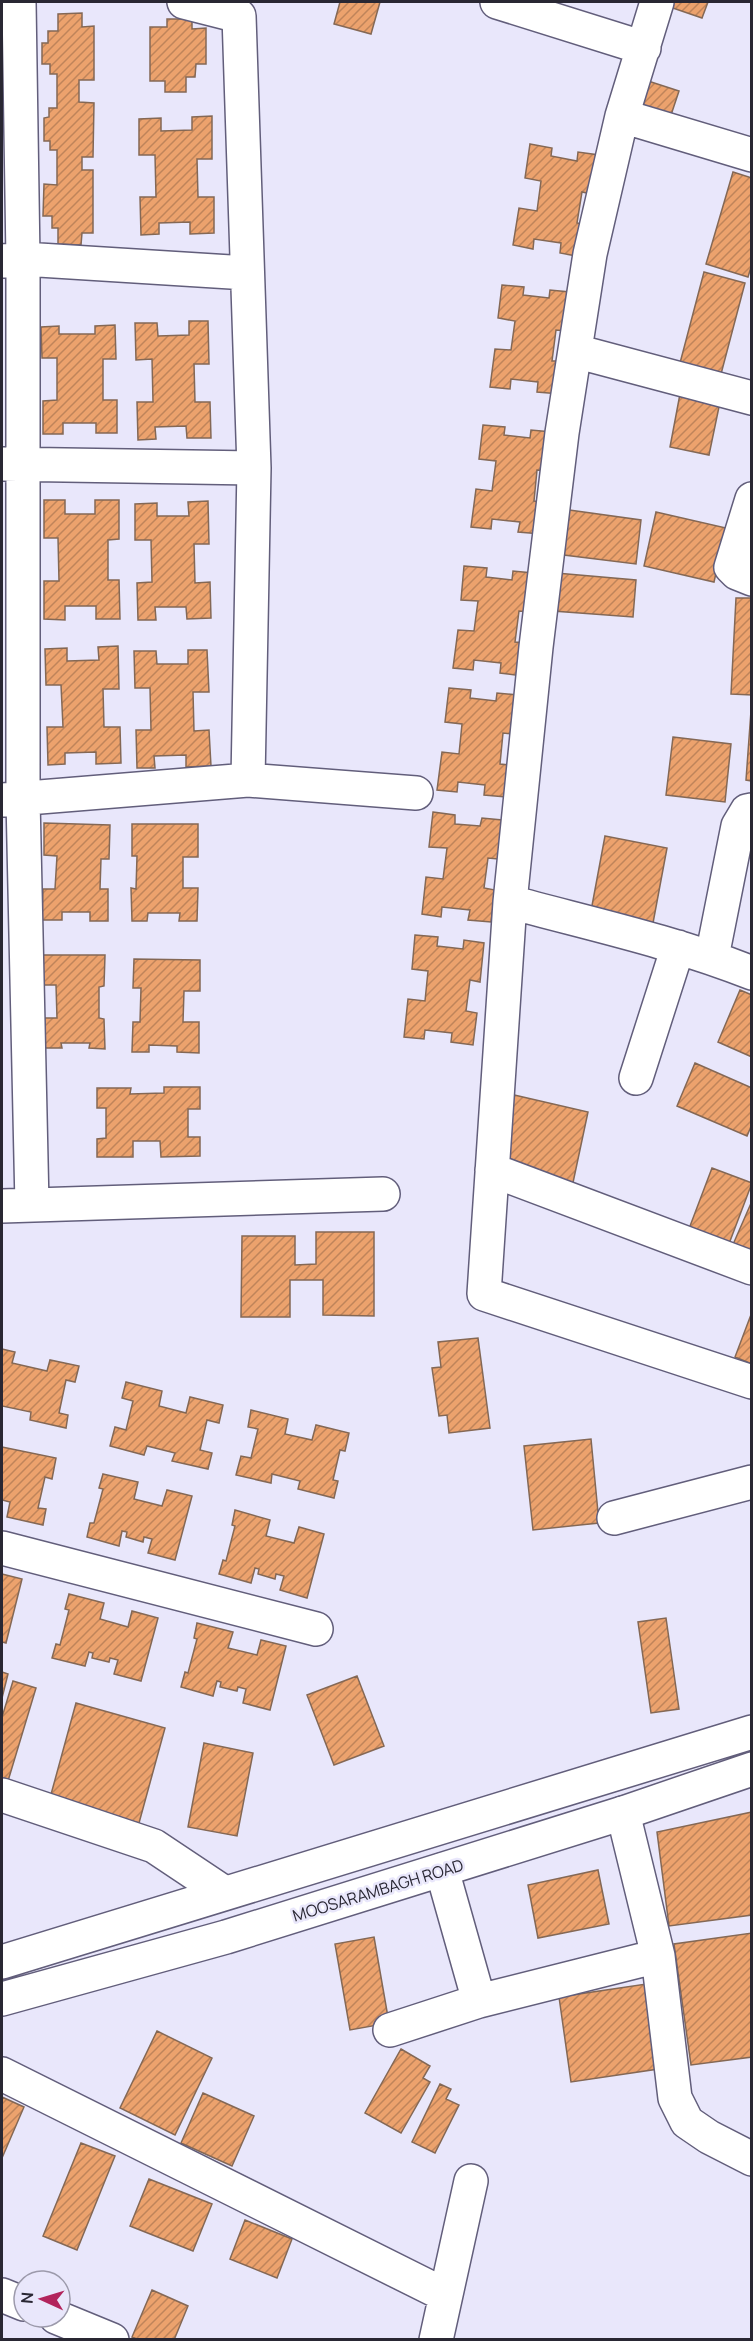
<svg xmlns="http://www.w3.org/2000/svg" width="753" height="2341" font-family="Manrope,sans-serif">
	<defs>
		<pattern id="building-hatch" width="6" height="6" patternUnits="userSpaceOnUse" patternTransform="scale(1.5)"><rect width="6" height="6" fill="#eca26d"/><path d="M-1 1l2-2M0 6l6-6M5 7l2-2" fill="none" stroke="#bf845a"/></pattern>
	</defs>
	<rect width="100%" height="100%" fill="#e9e7fb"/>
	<path fill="url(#building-hatch)" stroke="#846855" stroke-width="1.5" d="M340,2H380L371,34L334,24Z
		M672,2H708L702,18L670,7Z
		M82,13V27L94,26V80H79V102L94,103L93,157H82V170H93V233H82L81,245L58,244V228H52V216H43L44,184L57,185V150H50V141H44V118L49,117V108H57V74H50V64H42V43H48V31H58V14Z
		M167,19H192V29L206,28V64H196L195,77H186V92H165V81H150V27H167Z
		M645,80L679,91L670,118L636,106Z
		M212,116V159H197L198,197H214V233L190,234V222L159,223V234L141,235L140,197H156L155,155H139V119L161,118V131L192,130V117Z
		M530,144L552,148L551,156L577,161L578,152L599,155L592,194L582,192L577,223L587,225L582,257L560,253L561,243L534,239L533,249L513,245L519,208L537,211L541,181L525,178Z
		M733,172L752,178V264L748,277L706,264Z
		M704,272L745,283L721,374L680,363Z
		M502,285L524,287L523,295L549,298L550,290L570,292L567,331L556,330L552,361H563L560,394L537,392L538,382L511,379L510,389L490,387L495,349L511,350L515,321L498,318Z
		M189,321H208L209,364H194L195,402H210L211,438H187L186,426L155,427L156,439L138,440L137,402H153L152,359L136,360L135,323H157L158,336L189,335Z
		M115,325L116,359H103V400H117V433H96V423H63V434H43V401L57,400V358H42L41,327L59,326V334H95V326Z
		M680,394L720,402L709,455L670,447Z
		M483,425L505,427L504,435L530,438L531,430L552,432L548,471L537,470L534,501L544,502L541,534L518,532L520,522L492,519L491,529L471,527L476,489L492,491L496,461L479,459Z
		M44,500H65V514H95V500H119V539L108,540V580H119L120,619H96V606H65V620L44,619V581H59L58,538H44Z
		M208,501L209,544H194L195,583L210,582L211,618L187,619L186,607H155L156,620H138L137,583L152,582L151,540H135V504L157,503V516H189L188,502Z
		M562,509L641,520L636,564L556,554Z
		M656,512L726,528L714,582L644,566Z
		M464,566L487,568L486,577L512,580L513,571L533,573L529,612L519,611L515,642L526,643L522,676L500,673L501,663L474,660L473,670L453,668L458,630L474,631L478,601L461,600Z
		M556,573L636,580L633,617L553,611Z
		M736,598H752V695L731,694Z
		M118,646L119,689H103L104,727H120L121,763L96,764V752L65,753V764L48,765L47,727H63L61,685H46L45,649L67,648V661L99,660L98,647Z
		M188,650H207L209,692H193L194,731L209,730L211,766L186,767V755L154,756L155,768H137L136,730H151L150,688H135L134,651H156L157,664H188Z
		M449,688L471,690L470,698L496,701L497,693L518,695L514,734L503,733L500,764L510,765L506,797L484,795L485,785L458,782L457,792L437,790L442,752L459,754L462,724L445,722Z
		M751,711H752V781L746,780Z
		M673,737L731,744L725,802L666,795Z
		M433,812L455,815V824L480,826L482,818L502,820L498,859L488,858L484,888L495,890L491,922L468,920L470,910L442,907L441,917L422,914L426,877L443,879L447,848L429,847Z
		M44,823L110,825L109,859H101L100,889H108V921H90V912H62V920H42L43,889H55L57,856L44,855Z
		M132,824H198V857H183V888H198L197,921H179L180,913H148L147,921H132L131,888L136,889L137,856H132Z
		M605,836L667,848L653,923L591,911Z
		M415,935L438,937L437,946L463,949L464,940L484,943L480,982L470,980L466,1011L477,1013L473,1045L451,1042L452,1033L425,1030L424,1039L404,1037L408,999L425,1001L428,971L412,969Z
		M41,955H105L104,986L99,987V1018L104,1019L105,1049L89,1048L90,1043H61L62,1048H41V1018H57L56,985H42Z
		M134,959L200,960V991H184L183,1022H199V1053L177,1052V1046L149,1045V1052H132L133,1022H140L141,988H133Z
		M740,990L752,995V1057L718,1042Z
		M695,1063L752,1088V1124L747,1136L677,1106Z
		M164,1087H200V1109H188V1137H200V1156L161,1157L160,1141H133V1157H97V1139L106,1138V1108H97V1088H131L130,1094L164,1093Z
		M510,1094L588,1112L571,1192L500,1172Z
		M712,1168L752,1183L727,1249L687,1234Z
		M752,1201V1258L731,1249Z
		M316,1232H374V1316L323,1315V1280H290V1317H241L242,1236H295V1265L316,1264Z
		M752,1312V1364L735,1357Z
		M478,1338L490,1428L449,1433L447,1415L439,1416L432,1368L441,1367L438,1342Z
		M2,1349L15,1352L12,1363L47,1371L50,1360L79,1366L75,1382L66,1380L59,1413L68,1415L66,1428L30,1420L31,1412L2,1406Z
		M126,1382L162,1391L159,1406L186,1413L190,1397L223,1405L219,1423L207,1420L200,1450L212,1453L208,1469L172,1461L175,1453L147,1446L144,1455L110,1446L115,1427L126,1430L133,1401L122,1398Z
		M251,1410L288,1419L285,1434L312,1440L316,1425L349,1433L345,1451L340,1450L333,1480L338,1481L334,1498L298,1489L300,1481L272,1474L271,1483L236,1475L241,1456L251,1458L258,1429L248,1427Z
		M591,1439L599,1523L533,1530L524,1446Z
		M2,1447L56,1458L52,1479L45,1477L38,1508L46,1509L43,1525L7,1517L10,1502L2,1500Z
		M103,1474L138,1482L134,1499L162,1506L167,1490L192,1496L175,1560L148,1553L152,1539L144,1537L143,1542L126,1537L127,1532L122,1531L119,1546L87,1537L90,1523H94L103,1489L99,1488Z
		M235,1510L270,1520L266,1536L294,1543L299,1527L324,1534L307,1598L280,1590L284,1576L276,1574L275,1579L258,1574L259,1569L255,1568L251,1583L219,1574L223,1560L226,1561L235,1526L232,1525Z
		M2,1574L22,1579L6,1643L2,1642Z
		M69,1594L104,1603L100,1619L128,1627L132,1611L158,1618L141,1681L114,1674L118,1660L110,1658L109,1662L92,1658L93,1653L89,1652L85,1666L52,1658L56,1644L60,1645L69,1610L65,1609Z
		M666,1618L679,1709L651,1713L638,1622Z
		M197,1623L233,1632L228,1648L257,1655L261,1640L286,1646L270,1710L243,1703L246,1689L238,1687L237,1691L220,1687L221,1682L217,1681L213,1696L181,1687L185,1672L188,1673L197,1639L194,1638Z
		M2,1672L8,1674L2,1698Z
		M357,1676L384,1746L334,1765L307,1695Z
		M13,1681L36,1688L8,1781L2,1779V1717Z
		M76,1703L165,1728L139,1823L50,1798Z
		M204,1743L253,1753L237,1836L188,1827Z
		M752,1812V1915L669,1926L657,1832Z
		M598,1870L609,1924L538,1938L528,1885Z
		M752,1933V2057L691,2065L674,1944Z
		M374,1937L389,2023L350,2030L335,1944Z
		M653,1983L665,2068L571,2082L559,1997Z
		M157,2031L212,2058L175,2135L120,2108Z
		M401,2049L430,2066L423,2078L430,2082L401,2133L365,2113Z
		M440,2084L451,2089L446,2099L459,2105L435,2153L412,2142Z
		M203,2093L254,2116L232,2166L181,2143Z
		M2,2097L24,2107L2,2158Z
		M81,2143L115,2156L77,2250L43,2236Z
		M149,2179L212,2204L193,2251L130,2226Z
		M245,2220L292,2239L277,2278L230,2259Z
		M152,2290L188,2306L174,2340H139L132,2337Z"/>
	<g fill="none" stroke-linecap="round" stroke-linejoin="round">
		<defs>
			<path id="minor" d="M19,2L23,259V799L32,1205
				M184,2L239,16L254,468L248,780
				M497,2L644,48
				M657,2L622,116L590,254L562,433L536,647L510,902L484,1294L752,1382
				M622,116L752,155
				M3,261L23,259L247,273
				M575,351L752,398
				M2,464L254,468
				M752,499L731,567L737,573L752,579
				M3,800L248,780L416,793
				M510,902C591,924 674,942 752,973
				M712,957L738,826L747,811L752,810
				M636,1078L678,947
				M492,1170L752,1268
				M2,1206L383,1194
				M614,1518L752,1482
				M2,1548L316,1629
				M2,1795L154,1846L223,1892
				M623,1813L658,1956L675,2098L687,2122L709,2137L752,2159
				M442,1870L479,2001
				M390,2030L479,2001L658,1956
				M2,2074L445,2295
				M2,2295L24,2304
				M56,2317L112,2340
				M436,2340L471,2181"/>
			<path id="primary" d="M2,1962L752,1732
				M2,1999L226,1937L623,1813L752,1769"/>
		</defs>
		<use href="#minor" stroke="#625e7b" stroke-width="36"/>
		<use href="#primary" stroke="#625e7b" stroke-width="36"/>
		<use href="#minor" stroke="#fff" stroke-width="33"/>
		<use href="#primary" stroke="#fff" stroke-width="33"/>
	</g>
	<g text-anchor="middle" stroke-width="5" stroke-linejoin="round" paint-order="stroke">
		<g font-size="16" fill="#292733" stroke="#e9e7fb">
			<text transform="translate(378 1890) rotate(-17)" y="6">MOOSARAMBAGH ROAD</text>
		</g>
	</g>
	<rect width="753" height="2341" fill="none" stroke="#292733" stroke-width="6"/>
	<g transform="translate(42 2299) rotate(274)"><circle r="28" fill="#e9e7fb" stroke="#9c9aab" stroke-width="1.5"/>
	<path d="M0-4.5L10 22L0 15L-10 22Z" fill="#b2245c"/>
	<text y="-9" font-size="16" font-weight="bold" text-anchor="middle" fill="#292733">N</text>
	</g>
</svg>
